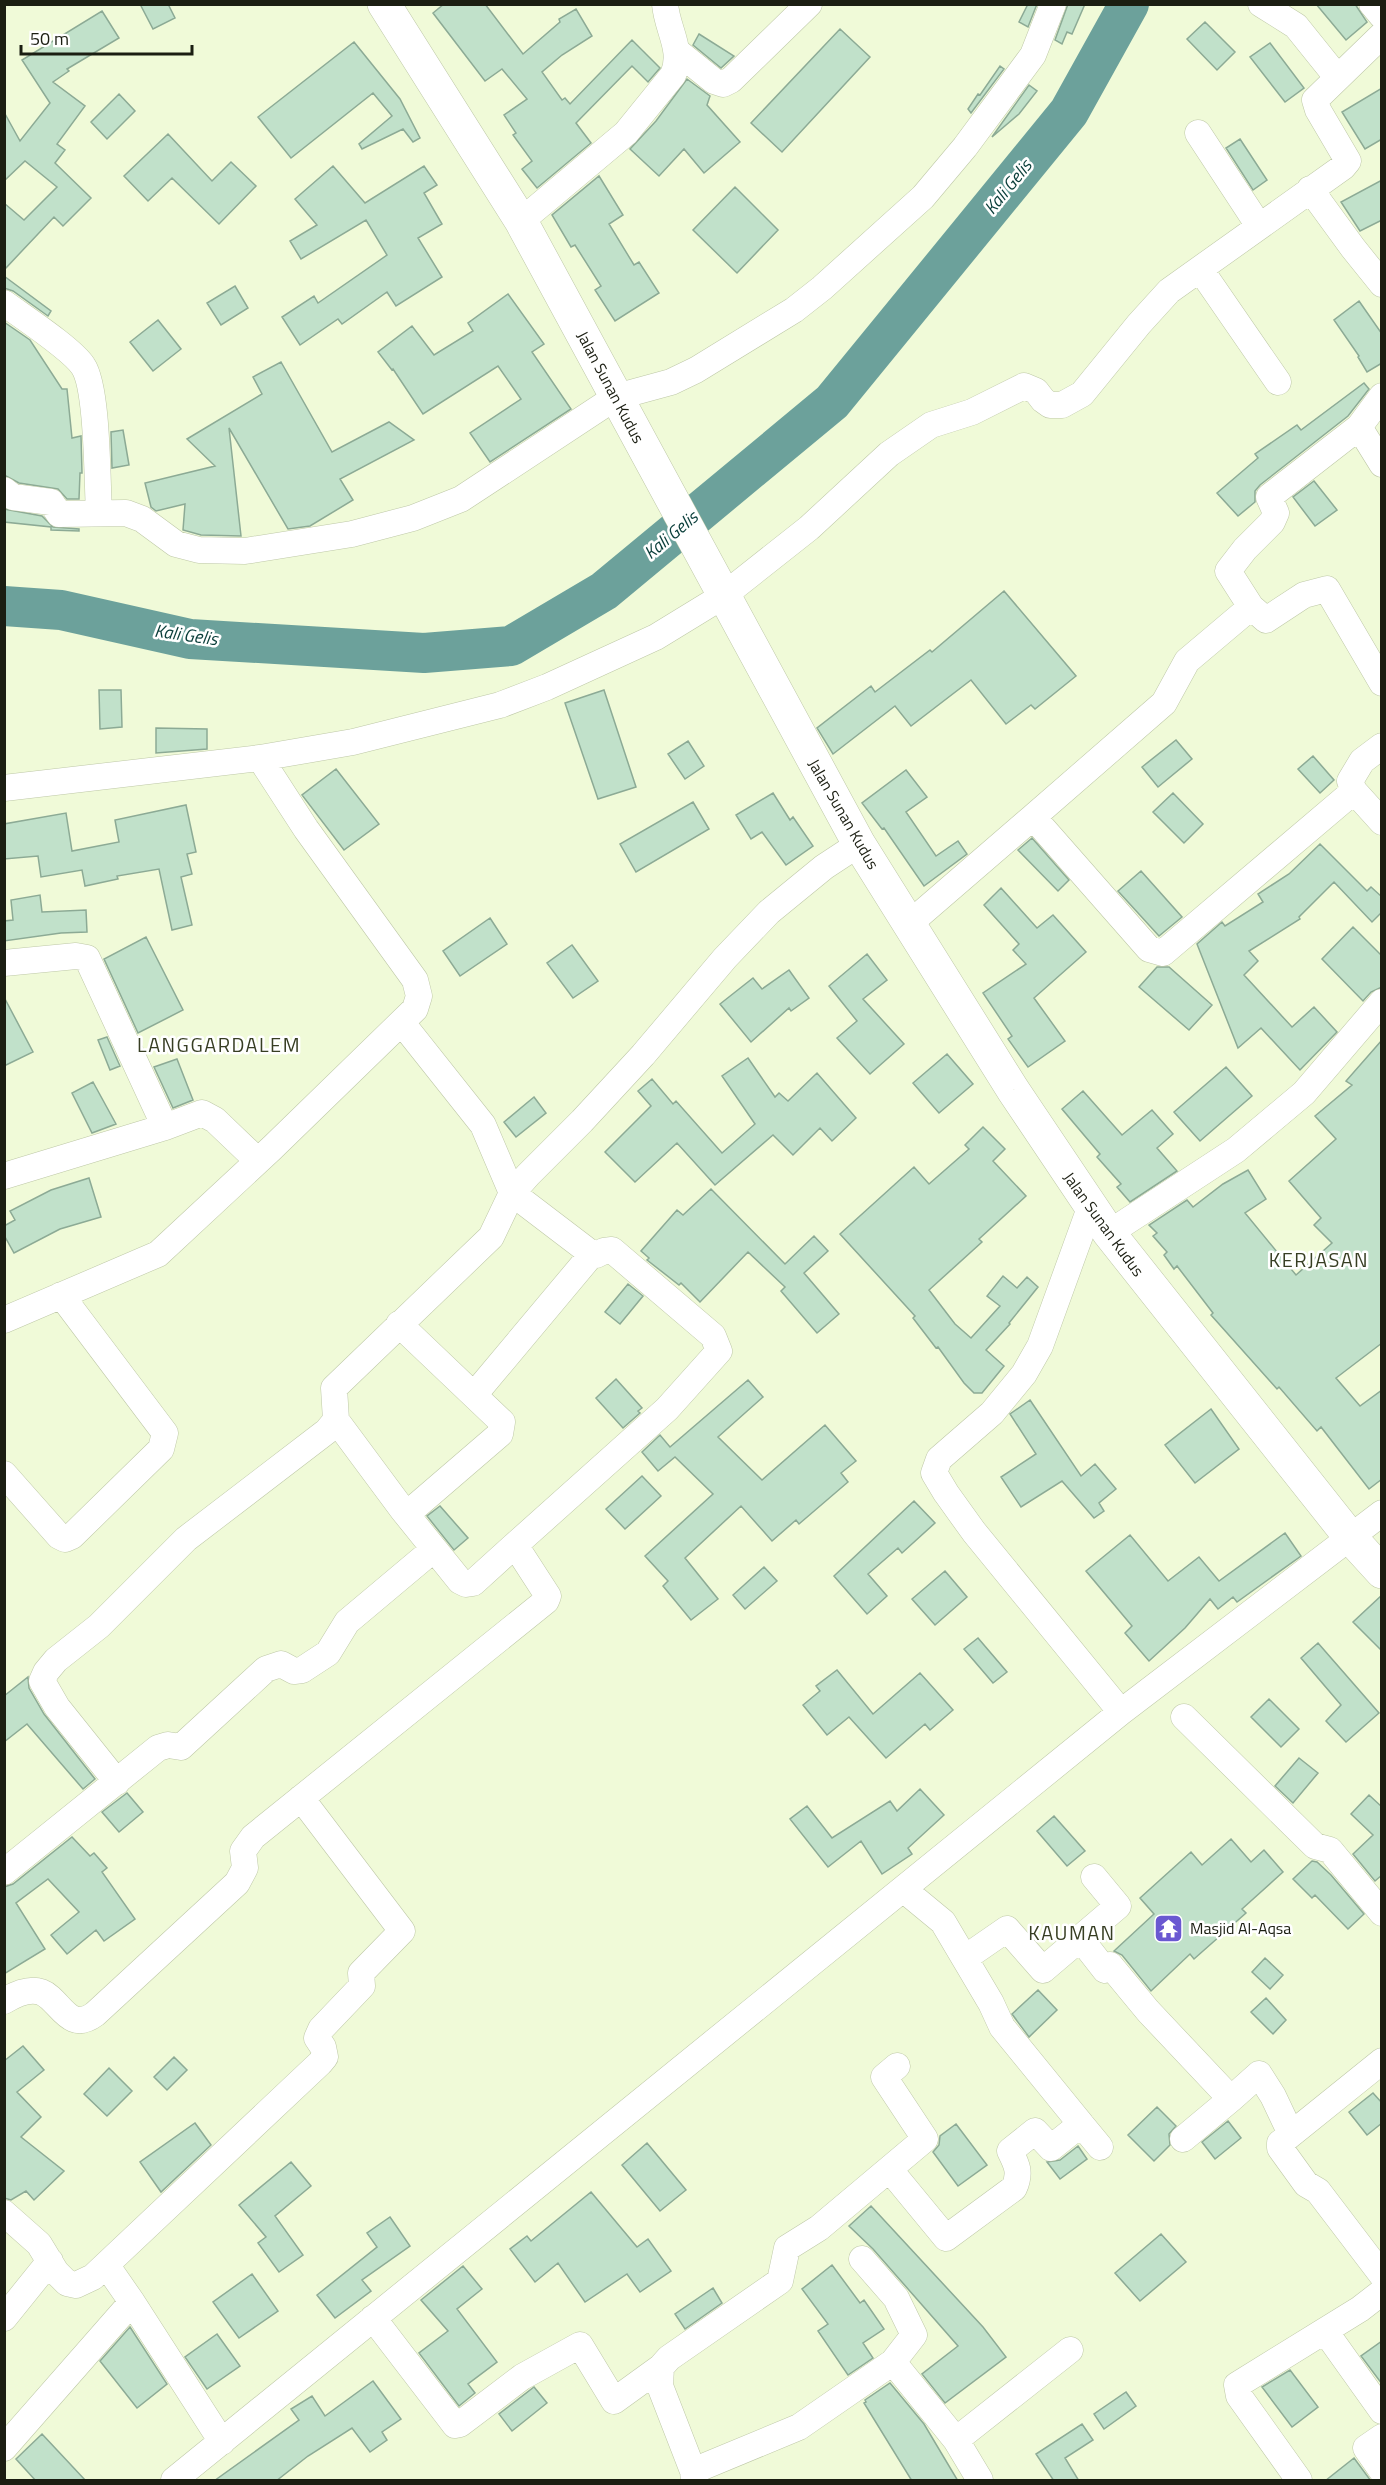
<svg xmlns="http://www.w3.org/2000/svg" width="1386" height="2485" font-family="'Titillium Web',sans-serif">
	<rect width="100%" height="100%" fill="#f0fad8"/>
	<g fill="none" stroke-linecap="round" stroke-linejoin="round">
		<path stroke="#6ca19b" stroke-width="40" d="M4,606L61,610L190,639L424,653L511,646L604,591L832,402L1069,112L1129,4"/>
	</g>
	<path fill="#c1e1ca" stroke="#8caa95" stroke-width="1.5" d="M140,4H168L175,18L153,29Z
		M444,4H485L523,54L560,22L559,19L576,9L592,36L562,55L542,72L562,100L565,98L570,104L632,40L660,68L648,82L632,66L576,123L591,143L537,188L522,169L532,161L513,135L516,133L504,115L527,99L502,69L485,81L433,13Z
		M1028,4H1037L1028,27L1019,22Z
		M1068,4H1085L1072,34L1067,32L1062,44L1055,40Z
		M1316,4H1355L1367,22L1346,40Z
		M102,11L119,38L67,69L69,71L53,82L85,106L57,144L65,150L55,163L91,198L63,226L54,217L4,270V203L24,220L57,187L25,161L4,181V112L20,141L50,103L22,60Z
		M1205,22L1235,52L1217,70L1187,39Z
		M840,29L870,57L782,152L751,123Z
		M699,34L734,56L721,68L693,45Z
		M354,42L400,99L420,138L413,142L403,129L362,149L359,144L392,116L373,93L291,158L258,117Z
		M1270,43L1304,88L1285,102L1250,57Z
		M1000,66L1004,69L971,113L968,109L978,94L980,95Z
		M687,79L710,96L707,105L740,142L704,173L684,149L659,176L630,149L656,121Z
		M1029,85L1037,91L1019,114L992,137Z
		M1382,88V139L1365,149L1342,112Z
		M119,94L135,111L107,139L91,122Z
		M168,134L212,181L231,162L256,186L219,224L172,178L148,201L124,176Z
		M1240,139L1267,180L1253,190L1226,148Z
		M333,166L365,203L424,166L437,185L424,193L442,224L418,238L442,277L396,306L387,292L342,324L338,319L300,345L282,317L314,296L318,303L387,255L366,220L301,259L290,241L317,225L295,199Z
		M599,176L623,215L609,224L634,265L639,262L659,293L615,321L595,290L601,286L575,245L571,247L552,215Z
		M1382,180V220L1360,231L1341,202Z
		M735,187L778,230L737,273L693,230Z
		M4,276L51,311L48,316L13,291L4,288Z
		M235,286L248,308L221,325L207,303Z
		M508,294L544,344L532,352L571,409L490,462L470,433L521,399L498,366L423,414L393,369L392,370L378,352L412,326L434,355L473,331L468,323Z
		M1359,301L1382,334V363L1367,372L1358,357L1359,356L1334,320Z
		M158,320L181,349L153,371L130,342Z
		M4,322L30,340L62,389H67L72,438L81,436L82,473H80L79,499H67L58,489L19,483L4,475Z
		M281,362L332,452L389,422L414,440L340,479L353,500L310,526L288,529L229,428L241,536L201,535L183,530L185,504L156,511L151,507L145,483L215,466L187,439L262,394L253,377Z
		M1364,383L1369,389L1348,416L1260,485L1255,491V502L1238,516L1217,493L1258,458L1255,454L1297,425L1301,430Z
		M123,430L129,465L112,468L111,432Z
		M1314,481L1337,510L1315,526L1293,497Z
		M4,509L42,516L53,527L79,529V531L51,530V527L4,522Z
		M1004,591L1076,676L1035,709L1031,705L1006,724L971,680L911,726L895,706L833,754L817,728L871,686L875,692L930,650L932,652Z
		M99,690H121L122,727L100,729Z
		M604,690L636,787L598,799L565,703Z
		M156,728L207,729V749L156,753Z
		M1176,740L1192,759L1158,787L1142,767Z
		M688,741L704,766L685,779L668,754Z
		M1313,756L1334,780L1320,793L1298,769Z
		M336,769L379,824L344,850L302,795Z
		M906,770L927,797L906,812L936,856L958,841L967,854L924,886L884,828L882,829L862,803Z
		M773,793L790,820L793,817L813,846L786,865L762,832L751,839L736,815Z
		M1173,793L1203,824L1184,843L1153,812Z
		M693,802L709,829L636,872L620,844Z
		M186,805L196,852L187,854L192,874L181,877L192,925L172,930L159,869L117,876L118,879L85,886L82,870L41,877L38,856L4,859V824L66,813L72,851L119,842L115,820Z
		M1032,838L1069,880L1058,891L1018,850Z
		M1320,844L1367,891L1371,887L1382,897V912L1372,922L1334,882L1299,917L1300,919L1249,951L1258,961L1244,975L1292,1027L1314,1007L1337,1032L1300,1070L1261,1028L1238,1048L1197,944L1222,922L1225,926L1263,902L1258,894L1289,874Z
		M1141,871L1182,917L1159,936L1118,891Z
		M1001,888L1037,928L1053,915L1086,952L1034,998L1065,1041L1028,1067L1008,1039L1012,1036L983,993L1026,964L1013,950L1019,944L984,905Z
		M40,895L42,912L86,910L87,932L61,933L4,941V921L13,920L11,900Z
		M490,918L507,944L460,976L443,951Z
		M1353,927L1382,956V987L1371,992L1363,1001L1322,959Z
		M146,937L183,1010L138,1033L104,959Z
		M572,945L598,981L573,998L547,963Z
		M867,954L887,980L863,999L904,1044L870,1074L837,1038L857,1021L829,986Z
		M1157,967H1169L1212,1005L1189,1030L1139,987Z
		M789,970L809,998L791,1011L789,1008L751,1042L720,1004L753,978L762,989Z
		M4,997L33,1052L4,1066Z
		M107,1037L120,1066L110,1070L98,1040Z
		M1382,1040V1343L1336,1378L1360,1406L1382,1390V1479L1369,1489L1321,1427L1317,1431L1279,1387L1277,1389L1211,1315L1213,1313L1177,1266L1174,1269L1164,1255L1167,1252L1153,1236L1157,1233L1149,1225L1187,1200L1193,1207L1223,1184L1248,1170L1266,1199L1245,1213L1296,1275L1332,1243L1314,1225L1321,1218L1289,1181L1336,1139L1315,1116L1352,1085L1346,1081Z
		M947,1054L973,1084L939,1113L913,1083Z
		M748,1058L775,1097L779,1093L788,1101L817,1073L856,1118L832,1141L820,1128L793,1155L773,1135L715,1185L677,1143L635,1182L605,1152L651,1106L638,1091L652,1079L673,1104L676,1101L722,1153L755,1124L722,1076Z
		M177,1059L193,1100L173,1108L154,1067Z
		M1226,1067L1252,1096L1200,1141L1174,1112Z
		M93,1082L116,1124L92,1133L72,1093Z
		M1083,1091L1122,1135L1152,1110L1173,1134L1157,1148L1177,1171L1130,1202L1117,1187L1121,1184L1097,1157L1100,1154L1062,1109Z
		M534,1097L546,1113L516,1137L504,1122Z
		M983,1127L1005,1149L993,1161L1026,1196L979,1239L982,1242L929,1290L955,1324L971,1338L1000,1306L987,1296L1003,1276L1017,1288L1027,1277L1038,1287L1009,1323L1010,1324L986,1350L1004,1366L982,1393H974L964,1383L938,1347L936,1348L913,1318L915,1316L840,1234L914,1167L929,1184L969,1149L965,1145Z
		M89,1178L101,1217L60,1229L14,1253L4,1235V1226L15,1220L10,1211L51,1190Z
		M711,1189L785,1264L814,1236L828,1251L804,1273L839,1314L817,1333L781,1291L785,1287L748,1252L700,1302L681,1283L679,1285L647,1260L649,1258L641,1251L677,1210L683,1215Z
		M628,1284L643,1296L620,1324L605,1312Z
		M616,1379L642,1408L638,1411L640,1413L623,1428L596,1398Z
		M748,1380L763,1397L718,1437L762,1480L825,1425L856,1461L841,1473L848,1482L799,1524L796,1520L772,1541L741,1506L685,1558L718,1599L691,1620L663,1586L668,1581L645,1556L713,1494L675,1457L658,1471L642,1452L660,1435L670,1447Z
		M1030,1400L1081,1476L1095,1464L1116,1489L1099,1503L1104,1511L1094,1518L1062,1481L1021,1507L1001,1477L1036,1454L1010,1414Z
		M1211,1409L1239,1449L1195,1483L1165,1445Z
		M642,1476L661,1496L625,1529L606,1509Z
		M914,1501L935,1523L902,1553L898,1548L868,1574L887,1596L867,1614L834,1576Z
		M440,1506L468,1538L454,1550L427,1516Z
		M1285,1533L1301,1556L1237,1602L1233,1597L1218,1609L1210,1599L1185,1628L1149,1661L1125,1633L1132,1626L1086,1571L1130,1535L1168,1581L1199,1557L1219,1581Z
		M764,1567L777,1581L745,1609L733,1595Z
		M945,1571L967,1597L935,1625L912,1599Z
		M1382,1595V1651L1353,1622Z
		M978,1638L1007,1672L993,1683L964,1649Z
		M1318,1643L1379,1713L1346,1742L1326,1721L1341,1705L1301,1658Z
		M837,1670L873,1714L920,1673L953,1710L930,1730L925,1724L886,1758L849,1717L827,1735L803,1705L820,1691L816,1686Z
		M28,1677L29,1688L44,1714L95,1779L83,1789L27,1724L4,1742V1696Z
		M1269,1699L1299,1729L1281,1747L1251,1717Z
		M1299,1758L1318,1773L1293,1803L1275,1786Z
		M920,1789L944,1815L908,1848L912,1854L882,1874L861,1841L828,1867L790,1819L807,1806L832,1838L890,1801L897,1811Z
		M127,1793L143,1812L119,1832L102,1812Z
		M1369,1795L1382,1807V1875L1375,1881L1353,1854L1373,1835L1351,1814Z
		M1054,1816L1085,1851L1067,1866L1037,1831Z
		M72,1837L90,1856L94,1853L107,1868L102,1872L135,1919L104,1941L96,1930L67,1954L51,1935L79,1912L48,1879L16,1903L45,1949L4,1974V1887L13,1884Z
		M1231,1839L1251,1862L1264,1850L1283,1872L1242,1909L1246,1913L1194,1959L1190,1954L1151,1991L1122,1955L1114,1951L1154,1914L1140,1898L1191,1852L1202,1865Z
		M1312,1861L1317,1862L1331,1875L1364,1914L1348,1929L1315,1895L1312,1898L1293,1879Z
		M1265,1958L1283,1975L1270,1989L1252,1972Z
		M1038,1990L1057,2010L1029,2037L1012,2014Z
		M1266,1998L1286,2020L1273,2034L1251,2012Z
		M23,2046L44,2070L17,2092L41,2117L21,2137L64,2171L34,2200L26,2191L11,2200L4,2198V2061Z
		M174,2057L187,2070L167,2090L154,2077Z
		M109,2068L132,2091L107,2116L84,2094Z
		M1373,2093L1382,2103V2123L1367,2135L1349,2112Z
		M1157,2107L1176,2126L1169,2134L1170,2145L1154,2161L1128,2135Z
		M1228,2121L1241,2138L1215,2159L1202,2142Z
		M195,2123L211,2145L161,2192L140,2162Z
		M956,2124L987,2165L958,2186L933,2152L939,2145L940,2136Z
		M647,2143L686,2190L660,2211L622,2165Z
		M1078,2146L1087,2159L1060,2179L1047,2162L1060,2160Z
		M291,2162L311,2186L275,2216L303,2255L279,2272L258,2243L266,2237L239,2205Z
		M591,2192L637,2247L648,2239L671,2271L640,2292L627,2274L585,2302L558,2263L535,2282L510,2249L527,2236L531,2241Z
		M871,2206L983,2327L1006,2357L945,2403L922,2374L958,2346L873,2249L849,2226Z
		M390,2217L410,2246L362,2280L371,2291L335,2318L317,2295L377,2247L367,2233Z
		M1161,2234L1186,2262L1140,2301L1115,2273Z
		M832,2265L860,2303L864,2300L884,2329L863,2343L873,2358L848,2375L818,2331L828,2324L802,2289Z
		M463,2266L482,2289L457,2309L497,2362L468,2384L475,2393L459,2406L419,2353L448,2331L421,2300Z
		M252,2274L278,2311L239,2338L213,2302Z
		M713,2288L722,2303L685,2329L675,2314Z
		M130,2327L167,2384L137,2408L100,2361Z
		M217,2334L240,2366L207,2389L185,2357Z
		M1382,2341V2384L1361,2356Z
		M1290,2370L1318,2407L1292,2427L1262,2387Z
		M373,2381L401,2419L382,2432L387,2440L370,2452L352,2428L308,2456L276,2481H214L299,2420L291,2409L312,2396L325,2416Z
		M890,2383L924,2424L958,2481H912L864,2403L866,2402L865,2400Z
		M534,2387L547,2403L512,2431L499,2414Z
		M1126,2392L1136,2406L1104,2429L1094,2414Z
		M1082,2424L1093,2440L1065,2458L1079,2481H1054L1036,2454Z
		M42,2434L86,2481H36L16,2459Z
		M1354,2458L1371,2481H1325Z"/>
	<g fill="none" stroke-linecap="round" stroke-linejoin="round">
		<defs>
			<path id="minor" d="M1261,4L1296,26L1337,77
				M1372,4L1382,16
				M678,52L714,81L723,84L731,80L809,4
				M1198,133L1259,226
				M1310,189L1353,248L1382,284
				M521,221L626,133L673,75C684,50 667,30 665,4
				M1200,269L1278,382
				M4,303C23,317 72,349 83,366C98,388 97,482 99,512
				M1359,427L1382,396
				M4,490L13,497L51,502L59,514L126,513L142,519L176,544L199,550L245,551L352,534L413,518L461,499L616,397L671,382L696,370L794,310L822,288L923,197L965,147L1033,55L1053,4
				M1251,607L1266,620L1304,595L1327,589L1382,683
				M1382,746L1362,761L1350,781L1354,791L1382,822
				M4,788L260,758L353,742L500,705L547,687L656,637L723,596L809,528L889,454L931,425L972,412L1024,386L1036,391L1043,400L1050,405H1062L1082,394L1139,324L1169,291L1343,167L1348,161L1318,110L1315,100L1382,35
				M1033,817L1164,703L1187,661L1251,607L1228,571L1245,549L1272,522L1276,513L1269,497L1359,427L1382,464
				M909,924L1033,817L1149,949L1163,953L1354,791
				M4,963L76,956L87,958L165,1127L202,1113L215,1120L258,1161
				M4,1176L165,1127
				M1090,1208L1040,1346L1024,1374L992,1413L939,1459L934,1473L946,1493L974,1532L1121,1712
				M1109,1233L1236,1150L1304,1093L1382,1002
				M4,1320L158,1254L272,1148L415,1009L419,996L415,980L306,829L260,758
				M399,1324L502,1422L500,1434L407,1514
				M474,1395L592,1254
				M336,1420L402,1509L460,1581L466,1584L473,1583L515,1545
				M4,1474L59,1536L65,1539L72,1536L161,1449L165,1433L61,1295
				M1184,1717L1315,1846L1330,1850L1382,1913
				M117,1782L57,1707L42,1681L46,1672L56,1660L99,1626L186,1539L327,1431L336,1420L334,1388L491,1237L512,1193L528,1175L582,1121L643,1055L725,958L769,912L824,867L859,844
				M4,1872L158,1748L168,1745L181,1747L266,1669L281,1664L294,1671L302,1670L328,1653L347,1622L434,1549
				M1080,1938L1105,1970L1110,1965L1148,2011L1231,2099L1259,2074L1273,2096L1291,2134
				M965,1958L1007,1929L1043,1970L1118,1906L1094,1877
				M4,2001C14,1995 29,1988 41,1992C60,1999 68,2034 95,2014L237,1883L245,1868L243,1851L253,1837L546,1601L548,1596L515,1545L667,1409L719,1351L713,1336L612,1250L604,1251L596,1255L592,1254L512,1193L483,1125L402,1023
				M1382,2061L1284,2140L1280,2143V2148L1306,2184L1318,2191L1382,2275
				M1081,2124L1100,2147
				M1183,2139L1231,2099
				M890,2170L946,2238L1014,2188C1021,2173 1017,2165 1010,2151L1035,2131L1051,2148L1081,2124L1002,2027L991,2003L943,1922L903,1889
				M4,2213L39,2244L56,2272L67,2283L76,2285L93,2277L320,2063L325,2057L323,2047L317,2038L321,2029L362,1986L361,1973L402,1931L301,1798
				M132,2302L222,2442
				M4,2318L50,2261
				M373,2318L455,2425L460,2424L522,2377L580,2345L614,2401L661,2367L669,2358L780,2281L787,2248L819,2228L925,2139L884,2077L897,2066
				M1325,2331L1382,2411
				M893,2362L956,2440L980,2480
				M661,2367L660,2386L693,2471L694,2480
				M1382,2437L1366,2448L1382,2471
				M956,2440L1070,2350
				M4,2448L132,2302L107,2266
				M693,2471L799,2427L893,2362L914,2335L896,2298L862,2259
				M174,2480L1121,1712L1382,1513
				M1299,2480L1239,2396L1237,2385L1360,2309L1382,2292"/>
			<path id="secondary" d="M384,4L521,221L859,844L1013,1090L1109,1233L1350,1537L1382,1572"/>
		</defs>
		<use href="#minor" stroke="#bec8a7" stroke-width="27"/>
		<use href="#secondary" stroke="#bec8a7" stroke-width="34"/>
		<use href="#minor" stroke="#fff" stroke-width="26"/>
		<use href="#secondary" stroke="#fff" stroke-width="33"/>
	</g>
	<defs>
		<symbol id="temple-square" viewBox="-11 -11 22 22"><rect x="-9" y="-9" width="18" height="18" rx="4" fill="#6a58d1" stroke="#fff"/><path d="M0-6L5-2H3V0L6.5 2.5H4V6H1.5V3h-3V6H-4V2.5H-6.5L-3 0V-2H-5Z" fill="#fff"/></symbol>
	</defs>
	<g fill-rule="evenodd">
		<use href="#temple-square" x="1152" y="1912" width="33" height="33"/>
	</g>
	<g text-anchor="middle" stroke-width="5" stroke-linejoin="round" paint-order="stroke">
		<g font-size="16" fill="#1b1e12" stroke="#fff">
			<text transform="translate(611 387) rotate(62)" y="6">Jalan Sunan Kudus</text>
			<text transform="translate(844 814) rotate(60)" y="6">Jalan Sunan Kudus</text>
			<text transform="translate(1104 1224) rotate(54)" y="6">Jalan Sunan Kudus</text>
		</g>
		<g font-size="16" fill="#1b1e12" stroke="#fff" text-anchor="start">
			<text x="1190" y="1934">Masjid Al-Aqsa</text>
		</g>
		<g font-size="18" font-style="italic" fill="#093d39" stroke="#fff">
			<text transform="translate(1008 187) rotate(-51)" y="6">Kali Gelis</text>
			<text transform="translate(671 535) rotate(-40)" y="6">Kali Gelis</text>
			<text transform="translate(186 635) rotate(8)" y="6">Kali Gelis</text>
		</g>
		<g font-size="20" letter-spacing="1.5" fill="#373e23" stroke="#fff">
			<text x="219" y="1052">LANGGARDALEM</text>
			<text x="1319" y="1267">KERJASAN</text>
			<text x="1072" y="1940">KAUMAN</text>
		</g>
	</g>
	<rect width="1386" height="2485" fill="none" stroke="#1b1e12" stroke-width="12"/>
	<path d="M21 45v9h171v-9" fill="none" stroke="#1b1e12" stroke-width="3"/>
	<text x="30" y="45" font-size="18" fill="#1b1e12" stroke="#ffffff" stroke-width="4.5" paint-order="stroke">50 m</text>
</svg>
